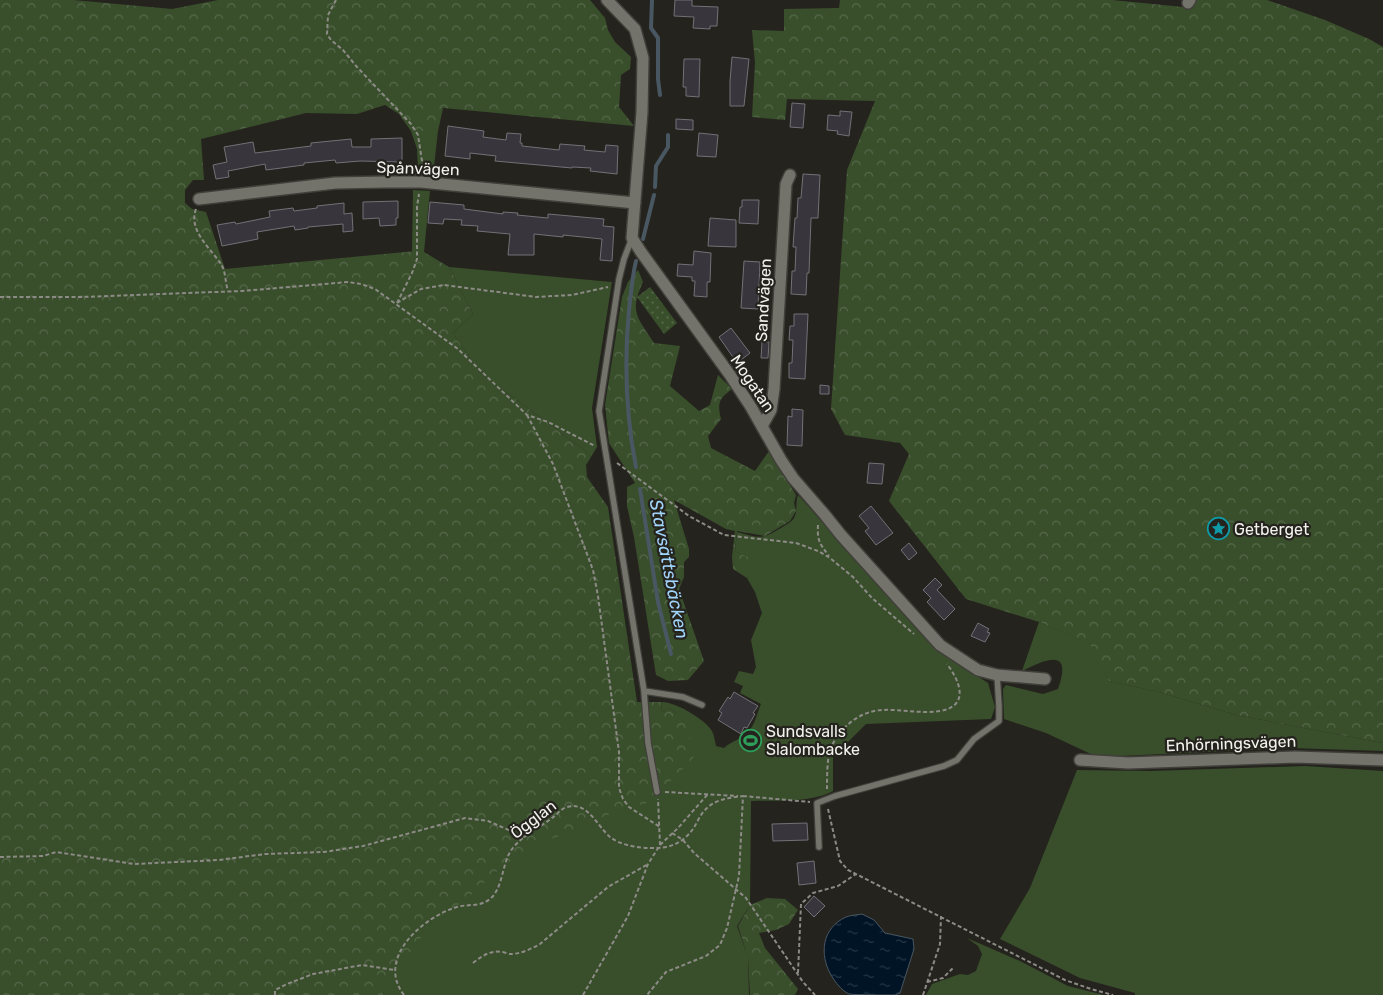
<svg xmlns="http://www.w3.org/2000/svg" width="1383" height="995" font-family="Rubik,sans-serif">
	<defs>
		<pattern id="forest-crowns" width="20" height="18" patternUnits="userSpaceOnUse" patternTransform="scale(1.25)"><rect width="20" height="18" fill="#394f2c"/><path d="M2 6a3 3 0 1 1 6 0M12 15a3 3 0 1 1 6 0" fill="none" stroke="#56694b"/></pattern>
		<pattern id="park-dots" width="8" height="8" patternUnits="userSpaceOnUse" patternTransform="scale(1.25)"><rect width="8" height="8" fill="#394f2c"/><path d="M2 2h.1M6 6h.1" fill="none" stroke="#56694b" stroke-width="1.8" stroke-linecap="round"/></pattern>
		<pattern id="water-ripples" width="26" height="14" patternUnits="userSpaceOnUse" patternTransform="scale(1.25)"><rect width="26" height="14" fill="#001426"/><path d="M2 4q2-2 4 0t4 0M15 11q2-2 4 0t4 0" fill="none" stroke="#263746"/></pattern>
	</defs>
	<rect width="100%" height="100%" fill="#25231d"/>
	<path fill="#394f2c" d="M411,131H438L433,176L414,175L418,168L417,149Z
		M413,190L430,191L424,252H412Z
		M449,267L612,282L592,408L597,447L591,457L586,451L480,373L453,333L473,314Z
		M798,495L934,645L948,657L988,683L995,707L991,719L866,724L839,751L833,748V791C812,803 774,800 751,801L750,905L737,926L748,957L749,995H383L385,978L431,922L495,873L677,714L670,708L662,712L661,702C674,701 705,719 712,731C714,735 715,741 716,746L724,748C732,741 741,739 747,733C755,726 757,713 761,704L740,693L743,686L734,682L739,671L753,674L756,667L751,640L762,613L755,592L747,578L751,559L735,551L737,532C760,538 761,540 781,528C785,525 791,523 794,518C798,511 795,503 798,495Z
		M1039,622L1091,644L1109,681L1159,692L1236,715L1383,743V751L1291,748L1119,756L1093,755L1046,733L1004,719L1003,689L1006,685L1043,694L1058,689C1073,647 1046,659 1022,671Z
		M1305,766L1383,771V995H1135V993L1080,978L1000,939L1030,888L1077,770L1151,771Z
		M967,938L1020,961L1068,986L1104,995H926L932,984L960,974L968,975L976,971L982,954L978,946Z"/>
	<path fill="url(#forest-crowns)" d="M0,0H73L172,9L218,0H590L605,18L608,30L615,42L631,57L630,69L621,75L619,107L634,126L443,108L438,131H411L399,114L385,105L357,114L306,113L201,139L204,180H193L185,190V203L192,209L206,212L225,269L416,251L424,252L449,267L473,314L453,333L480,373L586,451L591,457L586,465L587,477L608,507L637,702H661L662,712L670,708C688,722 690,736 694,757L650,802L612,813L570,832L529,847L495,873L464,901L431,922L414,948L386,978L383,995H0Z
		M840,0H1112L1183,7L1191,9L1194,0H1267L1325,20L1369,39L1383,47V743L1236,715L1159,692L1109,681L1090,644L1039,622L966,599L889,501L909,454L900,443L845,435L831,409L847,170L875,101L787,99L785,120L752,117L755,63L752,30L784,31V9L839,8Z
		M638,270L643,282C629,312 637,317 654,343L680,346L670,386L699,411L710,405L718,375L732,389C719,399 717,402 721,419L708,436L711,448L755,471L769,451L796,495L794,503L796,511L790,521L765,536L737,531L735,551L752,559L747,578L733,569L732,557L735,531L726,529L674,500L689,549V557L684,562V577L679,589L704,661L688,680L668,681L656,675L634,537L627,506V487L635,483L609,443L605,405L622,297L628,282Z
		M767,898L785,899L798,910L789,924L776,930L759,933L765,948L798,989L795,995H750L748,958L738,926L750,905Z"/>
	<path fill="url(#park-dots)" d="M650,287L677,323L664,334L637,297Z"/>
	<path fill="url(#water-ripples)" stroke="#495762" d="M862,914L874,920L885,933L913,939L914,949L900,993L895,995C886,995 857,995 849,994C841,990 836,983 831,975C819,954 822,928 846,917C851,915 857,915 862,914Z"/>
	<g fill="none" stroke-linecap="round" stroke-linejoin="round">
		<path stroke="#495762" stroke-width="4" d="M652,0L651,28L658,38V79L660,95
			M655,187L656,166L668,147V135
			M643,239L654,195
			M636,467C626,416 624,363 629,310C631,294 632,277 636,261
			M640,489L658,602L671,654"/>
	</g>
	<path fill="#39353c" stroke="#737077" d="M675,0H692V6L718,7L717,26H710V29L693,28L694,17L674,16Z
		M732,57L749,59L744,106H730V81Z
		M684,59H700L699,97L686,96V87H683Z
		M792,103L805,104L803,128L790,127Z
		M840,111L852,112L849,136L837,134L838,131L827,130L828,115L840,116Z
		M676,119L693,120V130L676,129Z
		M448,126L484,131L483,137L506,140L507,133L521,134L520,143H522V146L559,150L560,144L585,146L584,150L605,152L606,145L618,146L617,174L590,171L591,168L572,167V168L495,161L496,156L470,153V159L445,156Z
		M699,133L718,135L716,157L697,156Z
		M402,138V162L360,161L336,163L335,160L304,163V165L266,170L265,164L228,171L229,177L216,179L213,165L227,162L224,147L253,142L255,153L311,146V143L351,139L352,147H371V139Z
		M803,174L820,175L818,218H811L809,273H807L806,295L791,294L792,271H795L796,247H793L795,218H797L798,198H801Z
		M742,200H759L758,224L739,223L740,207H742Z
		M398,201V218H396V225L380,226L379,218L363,219V202Z
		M430,202L464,205V209L503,214V212L518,213L517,215L548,218V214L604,219L603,226L614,227L612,261L600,260L602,239L563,235V237L534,234V255H508L510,234L477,231L478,226L461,225L462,220L444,219L443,224L428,223Z
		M344,203V214L352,213L353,231L343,232V224L308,227V228L295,230L294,226L257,232L258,239L222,246L217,225L235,222L236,224L270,217L269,211L293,208L294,211L317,208V206Z
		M710,218L736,220V247L708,246Z
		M694,251L711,253L710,282H707V297L694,296L695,281H692V277L677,276L678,264L693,265Z
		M744,261L760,262L758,309L741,308Z
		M794,314H808L805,379L789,378V363H792L793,340H789L790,326H794Z
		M731,328L750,353L737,363L719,337Z
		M762,342H769L768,358H761Z
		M820,385L829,386V394H820Z
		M792,409L803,410L802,446L787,445L788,416L792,417Z
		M869,463L884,464L882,484L867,483Z
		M871,506L893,533L876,545L865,531L869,528L859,516Z
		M909,543L917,553L909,560L901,550Z
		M935,578L942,585L937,590L955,609L944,620L927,602L931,598L923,590Z
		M978,623L989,629L987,632L990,633L985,642L971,636Z
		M734,692L758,706L753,713L755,714L747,728L744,727L741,734L718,720L722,713L719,711L728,697L730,699Z
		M807,823L808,840L773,841L772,824Z
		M814,861L816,883L799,885L797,863Z
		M814,896L825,906L814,917L804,907Z"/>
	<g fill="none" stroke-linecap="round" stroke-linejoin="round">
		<defs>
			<path id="service" d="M632,238L624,259L619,279L599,411L644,691L648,743L657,792
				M644,691L683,697L702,705
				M819,847L817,803L835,796L944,766L957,760L974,739L999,721V706L997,675"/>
			<path id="minor" d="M607,0L635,29L643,58L642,112L632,238L641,252L730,375L751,407L781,460L793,478L825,515L841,535L940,645L978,670L997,675L1045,679
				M1188,3L1190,0
				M199,199L335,183L385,182H421L635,203
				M762,426L771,410L774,389L786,184L790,175
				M1080,760L1128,763L1295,757L1383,760"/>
		</defs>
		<use href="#service" stroke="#403f3a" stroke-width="8"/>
		<use href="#minor" stroke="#403f3a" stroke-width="14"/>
		<path stroke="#8d8b86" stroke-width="2" stroke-dasharray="4 2.5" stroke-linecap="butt" d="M336,0L328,15L327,34L331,40L343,50L357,67L411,124L418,135L422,161V172
			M196,209C188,230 210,248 221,264C226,272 225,282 228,291
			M0,297H81L242,291L348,282L361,284L375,289L458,349L527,415L548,422L595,446
			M397,303L412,273L417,259V207L419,194
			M397,303L421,289L444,285L536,297L572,295L608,287
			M527,415L553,464L593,570L598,596L619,752V788L623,799L629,807L660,827
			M617,463L689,516L724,535L796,543L818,551L830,558L853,577L872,598L914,634
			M818,525C817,541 820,544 829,556
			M827,789C827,778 827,765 829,754C835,731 858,711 882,710C901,709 921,714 940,711C970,706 960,681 947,664
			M665,792L738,796
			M743,796L810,802
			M828,809L840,861L848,870L1065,980L1091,989L1113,995
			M672,833L683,840L694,853L746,898L803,982L815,995
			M660,845L678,828L708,794
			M0,857L43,856L56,852L134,864L219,860L265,854L324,852L363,846L465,818L488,821L525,837
			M473,963C482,956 490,950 502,952C504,952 508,954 510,954C521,954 531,949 540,944L608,887L648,864
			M798,973L801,904L813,893L838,886L856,874
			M927,982L943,978L953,968
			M275,995V990L287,984L313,974L362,965L394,970
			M404,995C376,959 421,919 454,908C466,903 479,908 490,899C502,889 502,868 509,854C517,838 538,829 552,818C557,815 560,809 567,807C588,801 597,826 610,837C620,845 638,848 650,848C668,849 682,844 693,829C697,823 700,815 705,810C715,799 729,798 743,796L739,876L727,928L720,945L706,956L666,972L647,995
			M583,995L628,916L648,864L660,845L658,799
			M923,995L940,944L941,916"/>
		<use href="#service" stroke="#74736b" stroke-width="5.5"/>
		<use href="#minor" stroke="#74736b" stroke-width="11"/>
	</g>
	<defs>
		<symbol id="sight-ring" viewBox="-11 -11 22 22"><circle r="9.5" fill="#25231d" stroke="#0f9aa8" stroke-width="1.5"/><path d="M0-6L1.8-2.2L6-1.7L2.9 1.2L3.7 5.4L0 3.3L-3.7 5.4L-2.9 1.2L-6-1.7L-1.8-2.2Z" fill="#0f9aa8"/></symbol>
		<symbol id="stadium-ring" viewBox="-11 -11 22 22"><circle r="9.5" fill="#25231d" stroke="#2e9e5b" stroke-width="1.5"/><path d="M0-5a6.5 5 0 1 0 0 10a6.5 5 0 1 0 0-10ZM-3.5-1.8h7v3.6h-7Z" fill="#2e9e5b"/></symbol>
	</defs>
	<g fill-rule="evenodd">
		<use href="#sight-ring" x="1206" y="516" width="25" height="25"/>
		<use href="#stadium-ring" x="738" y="728" width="25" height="25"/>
	</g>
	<g text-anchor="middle" stroke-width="4.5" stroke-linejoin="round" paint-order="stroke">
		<g font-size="16" fill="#f3f2ed" stroke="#25231d">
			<text transform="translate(418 168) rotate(2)" y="6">Spånvägen</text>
			<text transform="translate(763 300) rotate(-87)" y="6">Sandvägen</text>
			<text transform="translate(753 383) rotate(56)" y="6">Mogatan</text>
			<text transform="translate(1231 743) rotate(-2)" y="6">Enhörningsvägen</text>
			<text transform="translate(533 819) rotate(-37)" y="6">Ögglan</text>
		</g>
		<g font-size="16" fill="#f3f2ed" stroke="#25231d" text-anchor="start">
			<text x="1234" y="535">Getberget</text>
			<text x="766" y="737">Sundsvalls<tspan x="766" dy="18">Slalombacke</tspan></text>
		</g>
		<g font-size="18" font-style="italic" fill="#a1d4fa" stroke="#25231d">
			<text transform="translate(669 569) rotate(79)" y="6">Stavsättsbäcken</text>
		</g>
	</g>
</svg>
